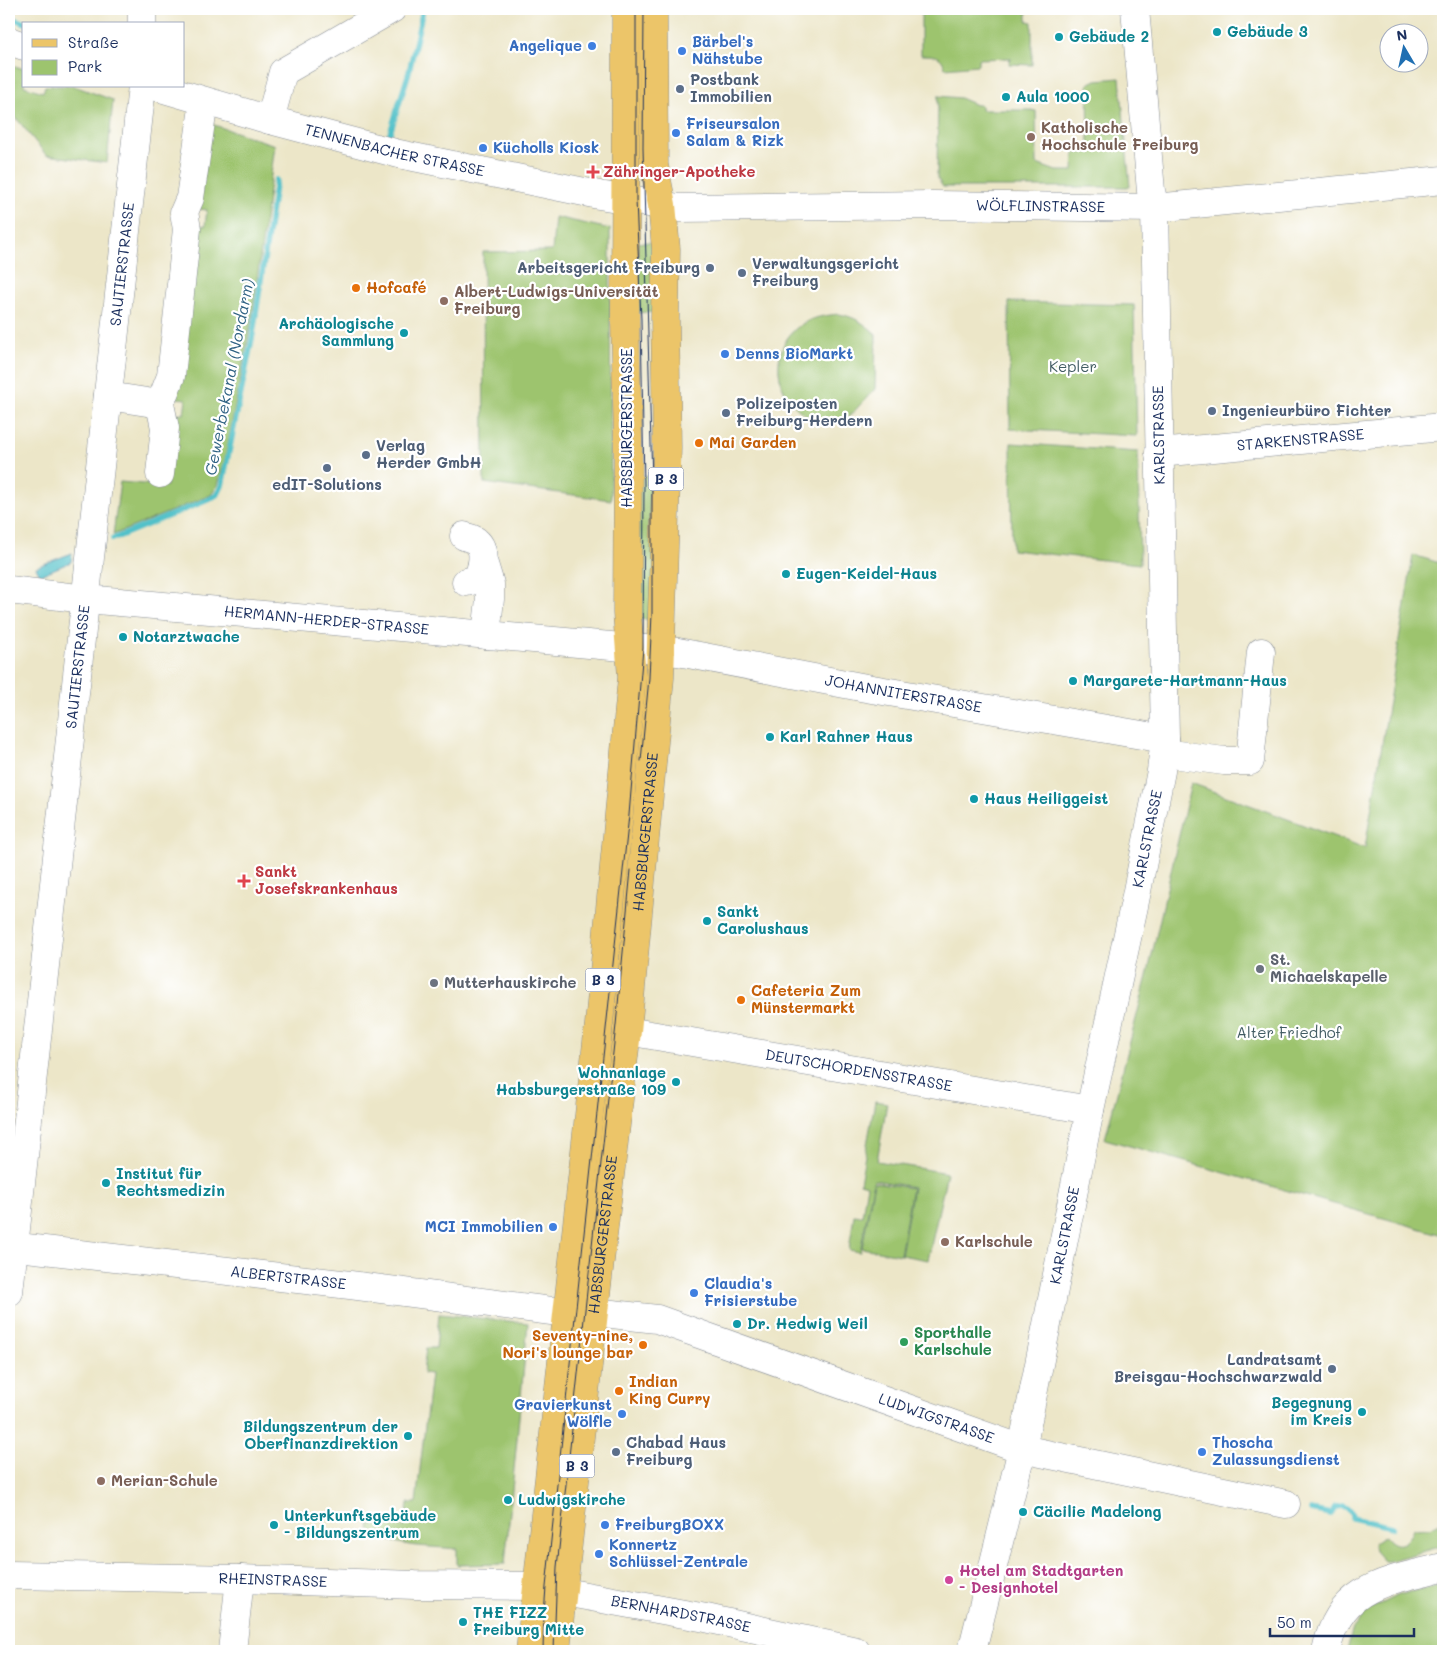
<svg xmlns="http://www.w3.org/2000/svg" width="1452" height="1660" font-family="Mali,sans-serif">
	<rect width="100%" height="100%" fill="#fff"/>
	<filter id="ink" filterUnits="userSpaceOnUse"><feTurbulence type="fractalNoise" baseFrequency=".02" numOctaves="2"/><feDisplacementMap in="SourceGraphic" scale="10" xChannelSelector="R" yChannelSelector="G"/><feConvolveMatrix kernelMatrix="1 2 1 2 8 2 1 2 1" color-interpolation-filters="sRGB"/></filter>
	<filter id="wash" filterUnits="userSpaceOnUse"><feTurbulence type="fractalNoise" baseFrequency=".0096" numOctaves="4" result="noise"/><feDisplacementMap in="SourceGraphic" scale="20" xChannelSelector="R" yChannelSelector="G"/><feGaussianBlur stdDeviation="1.12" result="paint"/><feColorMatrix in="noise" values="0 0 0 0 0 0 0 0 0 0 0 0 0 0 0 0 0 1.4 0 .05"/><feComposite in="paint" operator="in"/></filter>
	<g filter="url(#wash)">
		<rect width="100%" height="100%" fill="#ece6c8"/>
		<path fill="#9dc46e" stroke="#5c7a66" d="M921,9H1027V21L1032,22V65L1009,64L1010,58L978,59V65L945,68C941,53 934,56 921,55Z
			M9,64L24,69V86L43,92L45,86H74L113,100L107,163L46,155L9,109Z
			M1120,78L1130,187H943L937,178L938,96L960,98L976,105H981V110H1030L1036,111L1037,164L1056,171H1073L1074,153L1089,152L1088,84L1096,80Z
			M211,124L275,145L252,318L225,460L218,485L211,495L113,535L120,482L167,486L176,413L184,414L186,399L177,398L195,225L205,226L207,210L199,209Z
			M555,217L610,229L611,500L484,483L483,252L552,251Z
			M652,242V288L658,312L630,313L632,243Z
			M1009,302L1134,305L1137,436L1010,429Z
			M839,314C855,317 864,323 876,334L875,389L845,421C837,422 829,424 822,422C771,408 762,339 812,319C821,316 830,315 839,314Z
			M1011,443L1138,452L1140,564L1012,550Z
			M661,475L656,620L640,619L633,476Z
			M1413,555L1443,564V1235L1105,1139L1148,972L1191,783L1365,848Z
			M875,1101L887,1103L877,1161L947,1173L928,1260L901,1255L913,1187L874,1180L860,1252L849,1250L854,1215L862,1216L867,1185L860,1183Z
			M874,1182L912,1188L900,1255L862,1248Z
			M439,1314L528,1323L505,1564L457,1565V1549C428,1546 396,1548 371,1532L369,1524L405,1527L408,1503H416L431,1374L423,1373L426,1348H436Z
			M1443,1521V1546L1389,1561H1384L1375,1551L1373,1544L1385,1536C1396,1551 1409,1544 1413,1529L1430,1528Z
			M1443,1584V1651H1347L1352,1631L1368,1610L1398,1595Z"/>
		<path fill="#53c1c9" stroke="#377894" d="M72,553L71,562L40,575L36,567Z"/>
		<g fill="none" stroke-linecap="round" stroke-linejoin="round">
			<path stroke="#53c1c9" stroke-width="5.5" d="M9,17L28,24
				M390,133L409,72L423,9
				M113,539L210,499L218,494L222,486L253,334L276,180
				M1311,1510L1331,1514L1335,1507L1343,1506C1349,1508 1352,1512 1352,1518L1392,1527"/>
		</g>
	</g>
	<g filter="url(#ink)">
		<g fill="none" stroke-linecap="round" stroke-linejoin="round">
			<defs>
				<g id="minor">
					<path d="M142,9V24"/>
					<path d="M9,41L24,46"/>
					<path id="s1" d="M154,86L270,120L399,154L599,195L679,208L934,205L1155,208L1443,180"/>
					<path d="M270,120L283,72L392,9"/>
					<path d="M108,396L160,404"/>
					<path id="s2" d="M1159,453L1443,427"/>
					<path d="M160,474L165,428L160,404L171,376L187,229L184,212L190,198L204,101"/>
					<path d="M464,536C468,538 473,538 476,541C487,550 482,570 476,580L466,582"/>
					<path d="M483,561L490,584V599L486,635"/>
					<path id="s3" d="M9,590L86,599L678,652L866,688L1165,739"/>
					<path d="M1164,753L1224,761H1250L1261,652"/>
					<path id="s4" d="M627,1031L1090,1110"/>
					<path id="s5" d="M9,1246L350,1285L567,1313"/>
					<path id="s6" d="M9,1292L142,86"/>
					<path id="s7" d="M594,1312L657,1319L1022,1449L1286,1504"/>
					<path id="s8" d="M9,1575L240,1579L415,1585L538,1586"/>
					<path id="s9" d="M564,1592L706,1618L856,1651"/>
					<path d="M232,1651L240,1579"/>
					<path id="s10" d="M972,1651L1022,1449L1090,1110L1134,906L1161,771L1165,739L1155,208L1151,191L1135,9"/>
					<path d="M1326,1651C1339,1585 1388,1581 1443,1567"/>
				</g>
				<g id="major">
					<path d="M530,1651L599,1024L632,677L627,613L628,439L625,320L626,9"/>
					<path id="s11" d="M556,1651L594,1312L627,1031L660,678L667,448L665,318L666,249L662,205L654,165L653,9"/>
				</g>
			</defs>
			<use href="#minor" stroke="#848a93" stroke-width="29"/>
			<use href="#major" stroke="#848a93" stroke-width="29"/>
			<use href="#minor" stroke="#fff" stroke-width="28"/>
			<use href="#major" stroke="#ecc569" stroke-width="28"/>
			<path stroke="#1b2f5e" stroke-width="1" d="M641,761L649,678L652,614V483L643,148L644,9
				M543,1651L544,1614L546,1587L629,815L643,648L644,484L641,319L636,200V9
				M554,1651L557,1567L616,1025L631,870"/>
		</g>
	</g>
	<g fill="#0f9aa8" stroke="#fff" stroke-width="2">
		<circle cx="1217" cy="32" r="5"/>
		<circle cx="1059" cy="37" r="5"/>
		<circle cx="1006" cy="97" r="5"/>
		<circle cx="404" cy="333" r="5"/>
		<circle cx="786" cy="574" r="5"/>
		<circle cx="123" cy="637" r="5"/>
		<circle cx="1073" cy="681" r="5"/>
		<circle cx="770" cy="737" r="5"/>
		<circle cx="974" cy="799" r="5"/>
		<circle cx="707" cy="921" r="5"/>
		<circle cx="676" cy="1082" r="5"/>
		<circle cx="106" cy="1183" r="5"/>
		<circle cx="737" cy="1324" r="5"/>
		<circle cx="1362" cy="1412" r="5"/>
		<circle cx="408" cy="1436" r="5"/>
		<circle cx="508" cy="1500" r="5"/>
		<circle cx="1023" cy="1512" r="5"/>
		<circle cx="274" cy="1525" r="5"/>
		<circle cx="463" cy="1622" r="5"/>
	</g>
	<g fill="#3f7fe0" stroke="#fff" stroke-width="2">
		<circle cx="592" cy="46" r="5"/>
		<circle cx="682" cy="51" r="5"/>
		<circle cx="676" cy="133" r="5"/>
		<circle cx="483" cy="148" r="5"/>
		<circle cx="725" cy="354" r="5"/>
		<circle cx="553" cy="1227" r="5"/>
		<circle cx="694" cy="1293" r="5"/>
		<circle cx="622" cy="1414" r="5"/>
		<circle cx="1202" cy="1452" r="5"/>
		<circle cx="605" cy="1525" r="5"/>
		<circle cx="599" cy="1554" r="5"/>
	</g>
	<g fill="#5c6f8a" stroke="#fff" stroke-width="2">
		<circle cx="680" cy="89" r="5"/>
		<circle cx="710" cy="268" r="5"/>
		<circle cx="742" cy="273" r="5"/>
		<circle cx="1212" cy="411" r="5"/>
		<circle cx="726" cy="413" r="5"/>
		<circle cx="366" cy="455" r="5"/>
		<circle cx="327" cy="468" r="5"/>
		<circle cx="1332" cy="1369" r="5"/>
		<circle cx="616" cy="1452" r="5"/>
	</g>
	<g fill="#8d6e63" stroke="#fff" stroke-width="2">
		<circle cx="1031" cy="137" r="5"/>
		<circle cx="444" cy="301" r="5"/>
		<circle cx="945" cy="1242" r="5"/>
		<circle cx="101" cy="1481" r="5"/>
	</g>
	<g fill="#e0444e" stroke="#fff" stroke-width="2">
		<path d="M590.5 164.5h5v5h5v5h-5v5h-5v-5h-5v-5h5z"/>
		<path d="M241.5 873.5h5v5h5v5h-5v5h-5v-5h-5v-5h5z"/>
	</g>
	<g fill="#e8710a" stroke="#fff" stroke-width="2">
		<circle cx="356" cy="288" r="5"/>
		<circle cx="699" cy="443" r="5"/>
		<circle cx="741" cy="1000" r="5"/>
		<circle cx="643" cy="1345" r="5"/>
		<circle cx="619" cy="1391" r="5"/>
	</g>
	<g fill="#6b7280" stroke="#fff" stroke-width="2">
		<circle cx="1260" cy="969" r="5"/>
		<circle cx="434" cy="983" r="5"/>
	</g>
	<circle fill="#2e9e5b" stroke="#fff" stroke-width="2" cx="904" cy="1342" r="5"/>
	<circle fill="#d1479c" stroke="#fff" stroke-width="2" cx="949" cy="1580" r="5"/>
	<g text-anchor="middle" stroke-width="4.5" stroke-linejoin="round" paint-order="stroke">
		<g fill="#fff" stroke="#5f6d8e" stroke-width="1">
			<rect x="648.5" y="467.5" width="35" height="23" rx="4"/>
			<rect x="585.5" y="968.5" width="35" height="23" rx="4"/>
			<rect x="559.5" y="1454.5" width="35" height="23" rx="4"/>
		</g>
		<g font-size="14" font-weight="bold" fill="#1b2f5e">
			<text x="666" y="484">B 3</text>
			<text x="603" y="985">B 3</text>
			<text x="577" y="1471">B 3</text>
		</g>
		<g font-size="15" font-weight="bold" fill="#0d838f" stroke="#fff" text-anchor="start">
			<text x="1227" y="37">Gebäude 3</text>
			<text x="1069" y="42">Gebäude 2</text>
			<text x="1016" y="102">Aula 1000</text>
			<text x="394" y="329" text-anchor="end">Archäologische<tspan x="394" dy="17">Sammlung</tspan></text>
			<text x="796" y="579">Eugen-Keidel-Haus</text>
			<text x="133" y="642">Notarztwache</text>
			<text x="1083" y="686">Margarete-Hartmann-Haus</text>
			<text x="780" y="742">Karl Rahner Haus</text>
			<text x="984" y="804">Haus Heiliggeist</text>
			<text x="717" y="917">Sankt<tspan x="717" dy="17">Carolushaus</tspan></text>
			<text x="666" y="1078" text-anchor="end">Wohnanlage<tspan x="666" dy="17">Habsburgerstraße 109</tspan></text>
			<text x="116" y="1179">Institut für<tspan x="116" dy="17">Rechtsmedizin</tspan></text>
			<text x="747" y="1329">Dr. Hedwig Weil</text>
			<text x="1352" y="1408" text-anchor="end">Begegnung<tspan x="1352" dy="17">im Kreis</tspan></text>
			<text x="398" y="1432" text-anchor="end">Bildungszentrum der<tspan x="398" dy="17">Oberfinanzdirektion</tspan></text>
			<text x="518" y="1505">Ludwigskirche</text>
			<text x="1033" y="1517">Cäcilie Madelong</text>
			<text x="284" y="1521">Unterkunftsgebäude<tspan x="284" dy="17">- Bildungszentrum</tspan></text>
			<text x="473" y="1618">THE FIZZ<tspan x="473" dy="17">Freiburg Mitte</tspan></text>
		</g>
		<g font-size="15" font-weight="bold" fill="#366cbe" stroke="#fff" text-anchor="start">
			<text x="692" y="47">Bärbel's<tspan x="692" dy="17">Nähstube</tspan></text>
			<text x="582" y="51" text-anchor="end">Angelique</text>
			<text x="686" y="129">Friseursalon<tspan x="686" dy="17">Salam &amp; Rizk</tspan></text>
			<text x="493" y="153">Kücholls Kiosk</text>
			<text x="735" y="359">Denns BioMarkt</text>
			<text x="543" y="1232" text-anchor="end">MCI Immobilien</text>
			<text x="704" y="1289">Claudia's<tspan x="704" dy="17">Frisierstube</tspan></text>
			<text x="612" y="1410" text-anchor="end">Gravierkunst<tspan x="612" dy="17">Wölfle</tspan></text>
			<text x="1212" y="1448">Thoscha<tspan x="1212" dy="17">Zulassungsdienst</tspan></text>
			<text x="615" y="1530">FreiburgBOXX</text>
			<text x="609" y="1550">Konnertz<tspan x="609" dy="17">Schlüssel-Zentrale</tspan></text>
		</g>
		<g font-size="15" font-weight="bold" fill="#4e5e75" stroke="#fff" text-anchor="start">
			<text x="690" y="85">Postbank<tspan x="690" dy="17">Immobilien</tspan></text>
			<text x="752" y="269">Verwaltungsgericht<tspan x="752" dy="17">Freiburg</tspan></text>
			<text x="700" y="273" text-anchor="end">Arbeitsgericht Freiburg</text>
			<text x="736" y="409">Polizeiposten<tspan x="736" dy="17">Freiburg-Herdern</tspan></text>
			<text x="1222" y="416">Ingenieurbüro Fichter</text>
			<text x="376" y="451">Verlag<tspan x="376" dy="17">Herder GmbH</tspan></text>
			<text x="327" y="490" text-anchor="middle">edIT-Solutions</text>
			<text x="1322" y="1365" text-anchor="end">Landratsamt<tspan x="1322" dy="17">Breisgau-Hochschwarzwald</tspan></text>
			<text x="626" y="1448">Chabad Haus<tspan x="626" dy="17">Freiburg</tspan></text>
		</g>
		<g font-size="15" font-weight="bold" fill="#785e54" stroke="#fff" text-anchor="start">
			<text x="1041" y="133">Katholische<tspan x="1041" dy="17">Hochschule Freiburg</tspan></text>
			<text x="454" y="297">Albert-Ludwigs-Universität<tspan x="454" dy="17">Freiburg</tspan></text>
			<text x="955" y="1247">Karlschule</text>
			<text x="111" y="1486">Merian-Schule</text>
		</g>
		<g font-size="15" fill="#1b2f5e" stroke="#fff">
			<text dy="5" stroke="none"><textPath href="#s1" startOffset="249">TENNENBACHER STRASSE</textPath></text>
			<text dy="5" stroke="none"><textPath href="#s1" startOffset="901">WÖLFLINSTRASSE</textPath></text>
			<text dy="5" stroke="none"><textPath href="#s6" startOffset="1034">SAUTIERSTRASSE</textPath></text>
			<text transform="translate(627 428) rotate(-90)" y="5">HABSBURGERSTRASSE</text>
			<text transform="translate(1159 435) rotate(-91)" y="5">KARLSTRASSE</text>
			<text dy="5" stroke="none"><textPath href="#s2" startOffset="142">STARKENSTRASSE</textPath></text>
			<text dy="5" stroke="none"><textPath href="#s3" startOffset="319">HERMANN-HERDER-STRASSE</textPath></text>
			<text dy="5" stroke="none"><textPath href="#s6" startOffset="629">SAUTIERSTRASSE</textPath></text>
			<text dy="5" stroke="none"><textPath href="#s3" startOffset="901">JOHANNITERSTRASSE</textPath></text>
			<text dy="5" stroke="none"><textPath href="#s11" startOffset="824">HABSBURGERSTRASSE</textPath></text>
			<text dy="5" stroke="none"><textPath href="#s10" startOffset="831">KARLSTRASSE</textPath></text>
			<text dy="5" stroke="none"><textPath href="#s4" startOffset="235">DEUTSCHORDENSSTRASSE</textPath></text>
			<text dy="5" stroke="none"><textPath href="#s11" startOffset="419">HABSBURGERSTRASSE</textPath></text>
			<text dy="5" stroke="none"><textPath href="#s10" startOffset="426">KARLSTRASSE</textPath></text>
			<text dy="5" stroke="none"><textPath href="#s5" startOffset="281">ALBERTSTRASSE</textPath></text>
			<text dy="5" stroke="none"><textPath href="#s7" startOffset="360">LUDWIGSTRASSE</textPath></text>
			<text dy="5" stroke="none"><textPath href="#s8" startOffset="264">RHEINSTRASSE</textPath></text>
			<text dy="5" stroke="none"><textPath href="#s9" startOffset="119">BERNHARDSTRASSE</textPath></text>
		</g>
		<g font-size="15" font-weight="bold" fill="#be3a42" stroke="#fff" text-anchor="start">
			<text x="603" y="177">Zähringer-Apotheke</text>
			<text x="255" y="877">Sankt<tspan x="255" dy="17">Josefskrankenhaus</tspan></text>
		</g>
		<g font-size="15" font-weight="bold" fill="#c56008" stroke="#fff" text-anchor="start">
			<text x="366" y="293">Hofcafé</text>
			<text x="709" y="448">Mai Garden</text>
			<text x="751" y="996">Cafeteria Zum<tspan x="751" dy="17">Münstermarkt</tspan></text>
			<text x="633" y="1341" text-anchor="end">Seventy-nine,<tspan x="633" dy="17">Nori's lounge bar</tspan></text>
			<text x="629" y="1387">Indian<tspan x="629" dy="17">King Curry</tspan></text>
		</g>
		<g font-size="15" fill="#425c63" stroke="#fff">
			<text x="1073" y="372">Kepler</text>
			<text x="1289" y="1038">Alter Friedhof</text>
		</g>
		<g font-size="15" font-weight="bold" fill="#5b616d" stroke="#fff" text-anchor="start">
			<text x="1270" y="965">St.<tspan x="1270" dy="17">Michaelskapelle</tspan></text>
			<text x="444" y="988">Mutterhauskirche</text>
		</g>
		<g font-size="15" font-weight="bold" fill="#27864d" stroke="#fff" text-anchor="start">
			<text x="914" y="1338">Sporthalle<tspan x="914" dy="17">Karlschule</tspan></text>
		</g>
		<g font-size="15" font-weight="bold" fill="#b23c85" stroke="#fff" text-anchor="start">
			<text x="959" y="1576">Hotel am Stadtgarten<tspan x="959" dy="17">- Designhotel</tspan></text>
		</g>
		<g font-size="16" font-style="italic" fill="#2f6283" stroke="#fff">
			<text transform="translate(229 377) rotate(-79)" y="6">Gewerbekanal (Nordarm)</text>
		</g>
	</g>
	<rect width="1452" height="1660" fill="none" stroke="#fff" stroke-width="30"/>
	<rect x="22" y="22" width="162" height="65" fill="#ffffff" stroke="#a4acbf"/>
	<rect x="32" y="39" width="25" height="8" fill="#ecc569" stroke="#a4acbf"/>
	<text x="68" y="48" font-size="15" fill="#1b2f5e">Straße</text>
	<rect x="32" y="60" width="25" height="15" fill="#9dc46e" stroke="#a4acbf"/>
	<text x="68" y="72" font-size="15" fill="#1b2f5e">Park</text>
	<g transform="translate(1404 48) rotate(351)"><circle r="24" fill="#ffffff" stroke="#a4acbf"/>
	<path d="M0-4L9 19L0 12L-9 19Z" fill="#1f6fb2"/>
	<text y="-8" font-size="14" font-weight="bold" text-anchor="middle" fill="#1b2f5e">N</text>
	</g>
	<path d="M1270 1628v8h144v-8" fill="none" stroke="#1b2f5e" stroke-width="2.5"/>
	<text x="1277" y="1628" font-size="15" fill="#1b2f5e" stroke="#ffffff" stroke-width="4" paint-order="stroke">50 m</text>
</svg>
